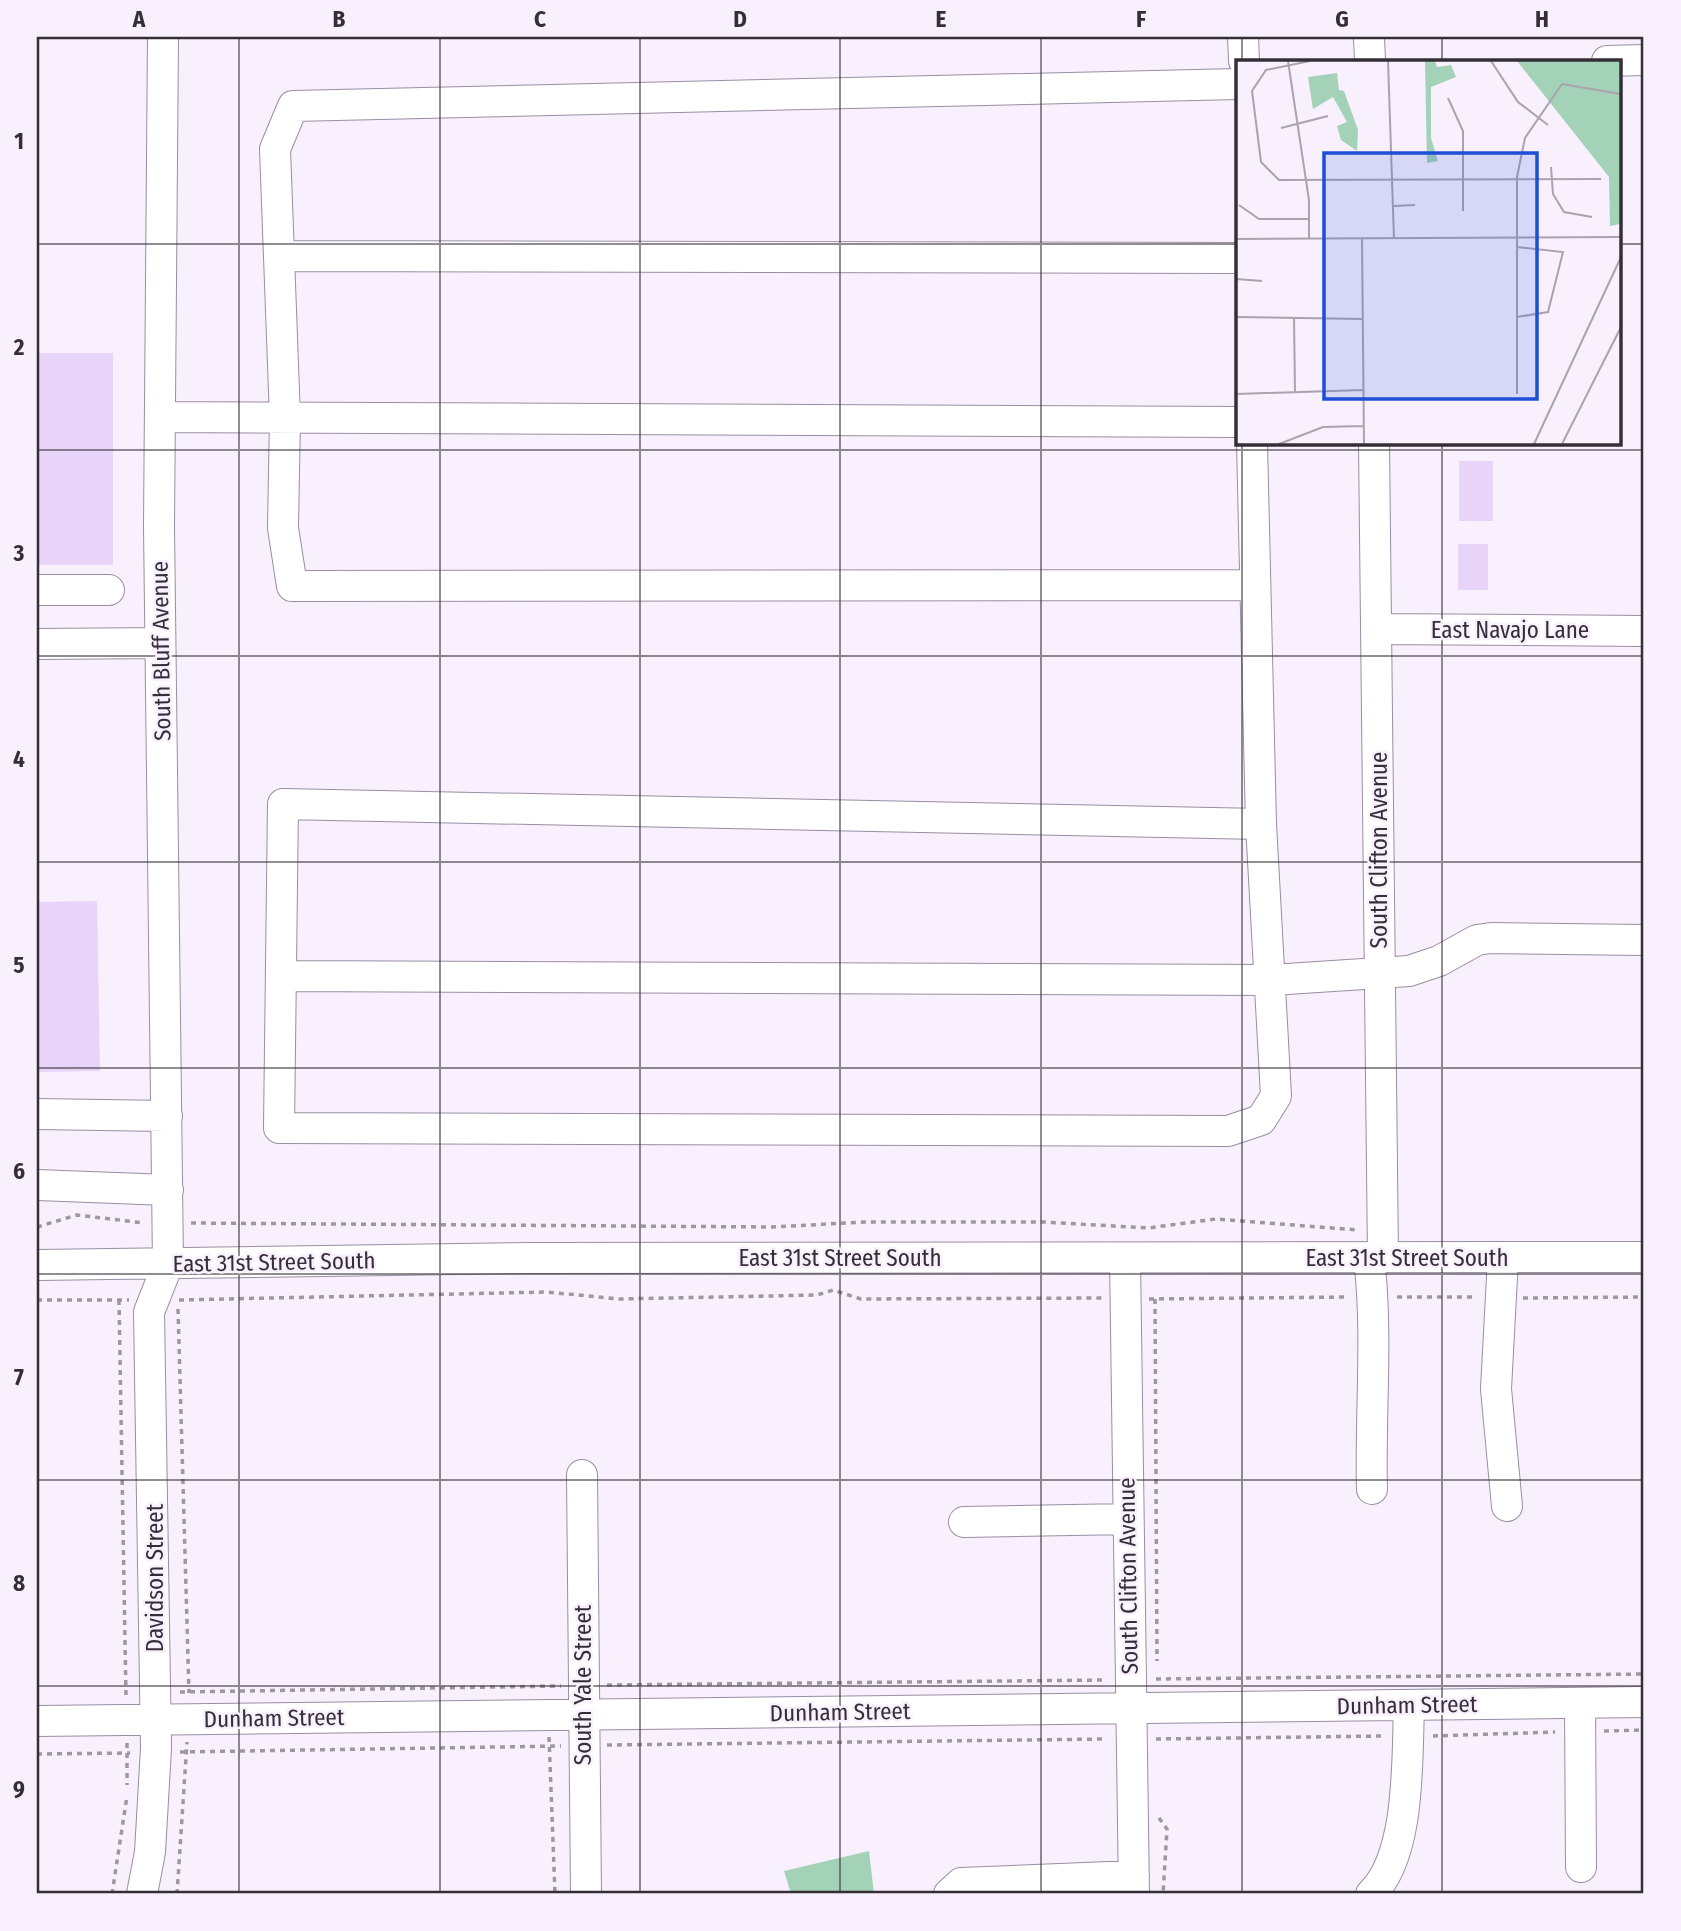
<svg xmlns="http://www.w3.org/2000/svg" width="1681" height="1931" font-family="'Fira Sans Condensed',sans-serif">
	<rect width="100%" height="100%" fill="#f8f0fd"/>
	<path fill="#a3d2b8" d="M869,1851L874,1894H791L784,1871Z"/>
	<path fill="#e8d4f8" d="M37,353H113V565H37Z
		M1459,461H1493V521H1459Z
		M1458,544H1488V590H1458Z
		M97,901L100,1071L37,1072V902Z"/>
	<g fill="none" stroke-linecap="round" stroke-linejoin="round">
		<defs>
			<path id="minor" d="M1243,37L1244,61
				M1369,37L1370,61
				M1607,61L1644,60
				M1238,84L293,106L275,149L285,418L283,528L292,586L1255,585
				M280,256L1238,258
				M161,417L1238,422
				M1252,443L1261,824L1276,1096L1261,1120L1228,1131L279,1128L283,804L1261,824
				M1374,443L1383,1258
				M37,590H109
				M1376,629L1644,631
				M37,644L160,643
				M282,976L1272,980L1409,971L1439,961L1477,940L1491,938L1644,940
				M37,1114L167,1116
				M37,1185L168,1190
				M1125,1258L1134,1894
				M1369,1258C1378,1334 1370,1412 1372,1489
				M1503,1258L1496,1389L1507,1506
				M37,1265L532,1258L1644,1257
				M582,1475L586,1894
				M964,1522L1128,1519
				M1580,1703L1581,1867
				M37,1721L1644,1702
				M142,1894L150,1852L156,1748L149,1312L168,1264L159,526L163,37
				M949,1894L961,1883L1134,1876
				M1371,1894C1411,1856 1407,1758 1409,1705"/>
		</defs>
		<use href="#minor" stroke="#998ea2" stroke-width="32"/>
		<path stroke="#9e97a2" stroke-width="3.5" stroke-dasharray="5 5" stroke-linecap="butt" d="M191,1223L771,1227L866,1222H1044L1148,1228L1216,1219L1358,1230
			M37,1227L77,1215L144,1223
			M1397,1297H1477
			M1523,1298L1644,1297
			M1149,1299L1348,1297
			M1155,1299L1157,1661
			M37,1300H129
			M119,1300L126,1697
			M179,1300L547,1292L619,1299L817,1295L833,1290L861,1299L1103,1298
			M178,1309L189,1693
			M1156,1679L1644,1674
			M607,1685L1107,1680
			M180,1692L561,1686
			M1604,1731L1644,1730
			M1433,1736L1555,1732
			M549,1737L555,1894
			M1156,1739L1383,1736
			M127,1743V1785
			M607,1745L1107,1739
			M180,1752L561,1746
			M37,1754L130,1753
			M1159,1818L1167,1829L1163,1894
			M112,1894L127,1796
			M177,1894L187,1742"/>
		<use href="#minor" stroke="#fff" stroke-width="30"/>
	</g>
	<path fill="none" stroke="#342f37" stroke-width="2" stroke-opacity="0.55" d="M239,37V1894M440,37V1894M640,37V1894M840,37V1894M1041,37V1894M1242,37V61M1442,37V61M37,244H1238M1620,244H1644M1242,443V1894M1442,443V1894M37,450H1644M37,656H1644M37,862H1644M37,1068H1644M37,1274H1644M37,1480H1644M37,1686H1644"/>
	<g text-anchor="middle" stroke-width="5" stroke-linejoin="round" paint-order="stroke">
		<g font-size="23" fill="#342f37" stroke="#f8f0fd">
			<text x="1510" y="638">East Navajo Lane</text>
			<text transform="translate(161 651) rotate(-91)" y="8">South Bluff Avenue</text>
			<text transform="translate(1379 850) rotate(-90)" y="8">South Clifton Avenue</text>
			<text x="840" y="1266">East 31st Street South</text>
			<text x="1407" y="1266">East 31st Street South</text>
			<text transform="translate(274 1262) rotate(-1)" y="8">East 31st Street South</text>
			<text transform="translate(1128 1576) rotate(-91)" y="8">South Clifton Avenue</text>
			<text transform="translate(155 1578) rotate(-90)" y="8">Davidson Street</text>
			<text transform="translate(583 1685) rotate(-90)" y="8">South Yale Street</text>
			<text transform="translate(1407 1705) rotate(-1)" y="8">Dunham Street</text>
			<text transform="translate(840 1712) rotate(-1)" y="8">Dunham Street</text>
			<text transform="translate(274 1718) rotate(-1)" y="8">Dunham Street</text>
		</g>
	</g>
	<g transform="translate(1236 60)">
		<rect width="385" height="385" fill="#f8f0fd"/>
		<path d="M189,1H199L201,7L215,5L220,17L195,27V78L202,101L191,103ZM101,13L103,30L108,31L122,70L121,91L105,80L101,66L111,62L97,37L77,49L72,17Z" fill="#a3d2b8"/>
		<path d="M281,1H385L384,164L374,166L373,117Z" fill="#a3d2b8"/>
		<path fill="none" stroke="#aaa3ae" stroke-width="2" d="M52,1L73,140V179M74,1L30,10L16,31L25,102L43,120L365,119M152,1L158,179M255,1L282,42L312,65M212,38L227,71V151M45,68L92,56M315,107L317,134L328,152L356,157M3,145L23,159H73M158,146L179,145M0,179L385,177M126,179L128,384M280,187L327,192L312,252L281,257M0,219L26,221M0,257L126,259M58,258L59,332M0,334L127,330M281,334V117L289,78L326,24L385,34M43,384L87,367L128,366M298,384L385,197M326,384L385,267"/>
		<path fill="#1d4ed8" fill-opacity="0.15" stroke="#1d4ed8" stroke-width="3.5" d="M88,93H301V339H88Z"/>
		<rect width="385" height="385" fill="none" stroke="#342f37" stroke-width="3.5"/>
	</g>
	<rect width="1681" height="1931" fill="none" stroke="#f8f0fd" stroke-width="77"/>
	<rect x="38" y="38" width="1604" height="1854" fill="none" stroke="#342f37" stroke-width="2.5"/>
	<g font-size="23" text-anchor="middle" font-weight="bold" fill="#342f37">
		<text x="139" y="27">A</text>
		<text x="339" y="27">B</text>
		<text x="540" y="27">C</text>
		<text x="740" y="27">D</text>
		<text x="941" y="27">E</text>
		<text x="1141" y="27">F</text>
		<text x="1342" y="27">G</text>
		<text x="1542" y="27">H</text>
		<text x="19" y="149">1</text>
		<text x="19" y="355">2</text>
		<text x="19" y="561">3</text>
		<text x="19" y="767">4</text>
		<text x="19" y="973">5</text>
		<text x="19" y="1179">6</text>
		<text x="19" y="1385">7</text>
		<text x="19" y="1591">8</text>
		<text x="19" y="1797">9</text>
	</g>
</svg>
